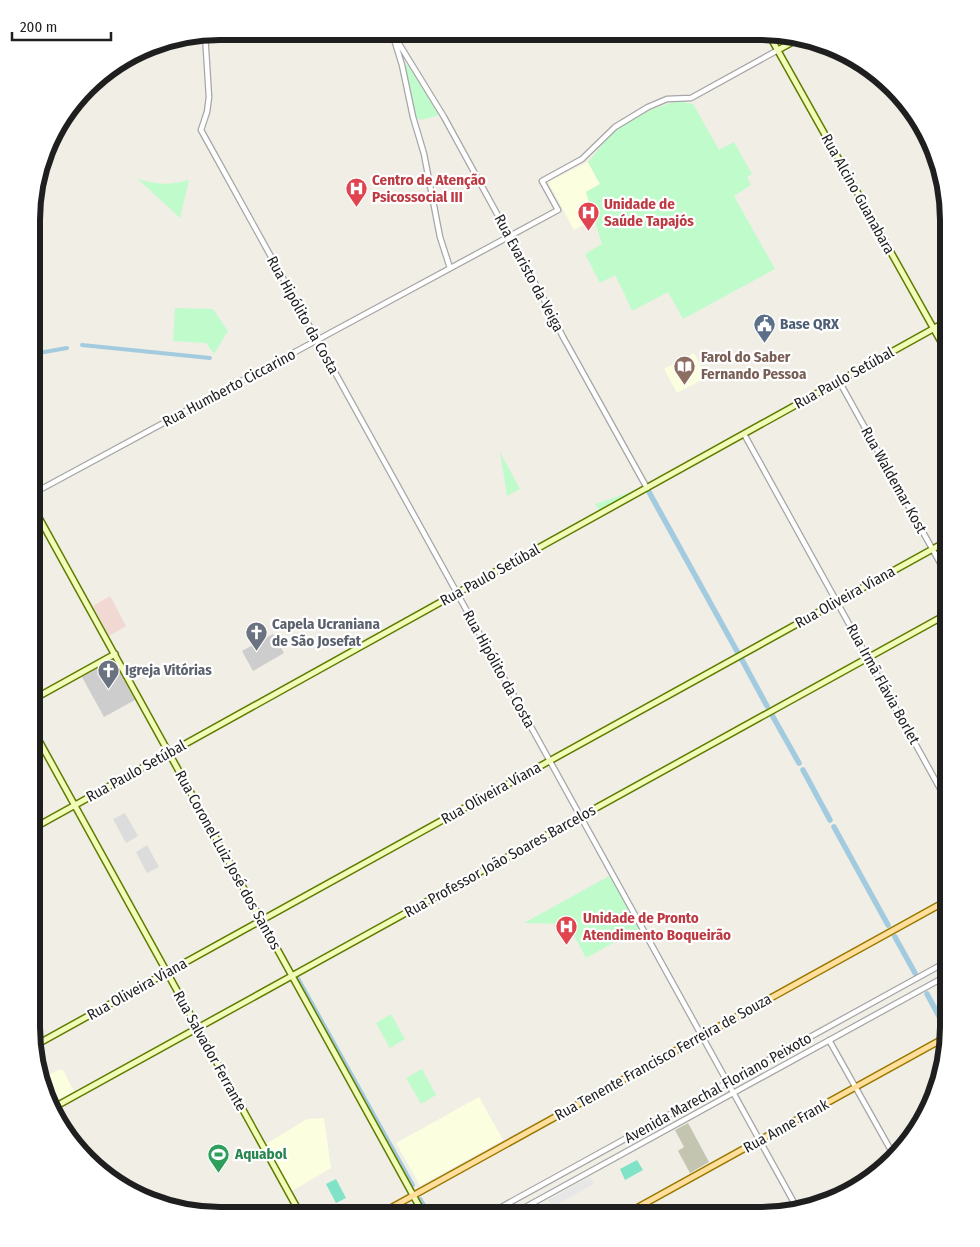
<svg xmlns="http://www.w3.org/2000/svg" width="980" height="1247" font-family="'Fira Sans Condensed',sans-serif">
	<rect width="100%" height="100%" fill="#f0eee5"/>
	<path fill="#dddcdc" d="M125,813L138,836L126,843L113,819Z
		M147,845L159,867L147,873L136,852Z"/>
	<path fill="#f1d8d3" d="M110,596L126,626L109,636L93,606Z"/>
	<path fill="#fbffdf" d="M588,162L600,184L586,192L594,219L574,230L548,182Z
		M694,353L707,377L677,393L664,369Z
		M60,1069L61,1071L63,1070L74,1091L50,1104L39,1080Z
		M479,1097L503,1140L420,1186L396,1143Z
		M324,1118L331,1168L292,1191L266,1144L307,1119Z"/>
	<path fill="#cdcdcd" d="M273,634L284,653L253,671L242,651Z
		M113,660L135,700L104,717L82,677Z"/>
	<path fill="#c3c5b0" d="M688,1123L709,1162L690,1173L678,1151L684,1147L675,1130Z"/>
	<path fill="#c0fbcc" d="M405,65H408L438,113L437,116L420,120L417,118L413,109Z
		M677,101L693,104L719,150L734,142L752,174L747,177L751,185L734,196L775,269L683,319L668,292L632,311L624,293L615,275L600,283L585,254L602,244L586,192L600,184L588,162C597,152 604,141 614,132C630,116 656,107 677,101Z
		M138,179C157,185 170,185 189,180L180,218Z
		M175,308L213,309L228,331L214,354L206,343L173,341Z
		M500,452L520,489L507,496Z
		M640,489L600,511L595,504Z
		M611,875L640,928L586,958L568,924L524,923Z
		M391,1014L405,1039L390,1048L376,1023Z
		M422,1069L436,1095L421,1104L406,1078Z"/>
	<path fill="#80e2c7" d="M637,1160L643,1170L625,1180L620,1169Z
		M336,1179L346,1198L336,1203L326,1184Z"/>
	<path fill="#e7e7e7" d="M590,1177L594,1184L552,1207L548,1200Z"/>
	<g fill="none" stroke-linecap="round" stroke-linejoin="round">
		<path stroke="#a3cbdf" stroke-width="4" d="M82,345L210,358
			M33,354L67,348"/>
		<path stroke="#a3cbdf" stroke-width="5.5" d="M649,492L738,653
			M741,658L767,706
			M772,715L799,763
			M803,770L830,820
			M834,827L888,925
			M895,937L915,973
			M297,978L412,1185
			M927,994L946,1029
			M420,1200L429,1215"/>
		<defs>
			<path id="tertiary" d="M205,34L209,97L207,112L201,130L797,1208
				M393,34L444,117L547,305L563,337L647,488
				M394,39L402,65L413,117L424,154L440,237L450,268
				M839,381L949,579
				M744,434L948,803
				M32,494L558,210L542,181L582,159L615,127L648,107L667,99L691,98L778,50
				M829,1040L893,1154
				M487,1215L948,961
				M511,1215L948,975"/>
			<path id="secondary" d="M768,33L949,356
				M778,50L800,38
				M32,505L424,1215
				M32,700L115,654
				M32,728L301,1215
				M32,829L949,320
				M34,1046L949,540
				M51,1109L949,613"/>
			<path id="primary" d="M378,1215L948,900
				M624,1215L948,1036"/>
		</defs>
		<use href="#tertiary" stroke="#a6a6a6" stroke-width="7"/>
		<use href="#secondary" stroke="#607b01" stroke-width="8"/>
		<use href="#primary" stroke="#9a7800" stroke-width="8"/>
		<use href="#tertiary" stroke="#fff" stroke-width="4.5"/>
		<use href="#secondary" stroke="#f0fcb7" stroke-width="5"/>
		<use href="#primary" stroke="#ffdf9b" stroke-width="5"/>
	</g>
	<defs>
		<symbol id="hospital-pin" viewBox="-11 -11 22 30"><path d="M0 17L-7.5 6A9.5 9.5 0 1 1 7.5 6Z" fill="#e0444e" stroke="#fff"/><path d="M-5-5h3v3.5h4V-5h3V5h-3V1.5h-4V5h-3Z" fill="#fff"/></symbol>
		<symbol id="civic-pin" viewBox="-11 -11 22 30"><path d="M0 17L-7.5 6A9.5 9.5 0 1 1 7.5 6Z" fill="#5c6f8a" stroke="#fff"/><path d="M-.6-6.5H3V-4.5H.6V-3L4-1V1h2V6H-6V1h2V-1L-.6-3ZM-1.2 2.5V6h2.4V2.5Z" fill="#fff"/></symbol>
		<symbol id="library-pin" viewBox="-11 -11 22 30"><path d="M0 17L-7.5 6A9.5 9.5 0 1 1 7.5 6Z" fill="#8d6e63" stroke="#fff"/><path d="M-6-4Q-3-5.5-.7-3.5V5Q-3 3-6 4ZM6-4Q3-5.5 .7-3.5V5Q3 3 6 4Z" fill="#fff"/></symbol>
		<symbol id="church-pin" viewBox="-11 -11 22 30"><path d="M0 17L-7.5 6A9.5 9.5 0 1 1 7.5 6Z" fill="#6b7280" stroke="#fff"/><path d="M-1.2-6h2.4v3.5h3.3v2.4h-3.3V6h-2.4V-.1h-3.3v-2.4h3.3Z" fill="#fff"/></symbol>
		<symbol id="stadium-pin" viewBox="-11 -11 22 30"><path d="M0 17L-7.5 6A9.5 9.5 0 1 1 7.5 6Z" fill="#2e9e5b" stroke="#fff"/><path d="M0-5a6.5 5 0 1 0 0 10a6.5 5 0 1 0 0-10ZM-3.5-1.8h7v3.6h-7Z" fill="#fff"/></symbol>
	</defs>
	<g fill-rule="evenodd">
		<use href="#hospital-pin" x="344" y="176" width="25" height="34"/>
		<use href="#hospital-pin" x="576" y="200" width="25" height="34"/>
		<use href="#civic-pin" x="752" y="312" width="25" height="34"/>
		<use href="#library-pin" x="672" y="354" width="25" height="34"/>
		<use href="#church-pin" x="244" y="620" width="25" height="34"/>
		<use href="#church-pin" x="96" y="658" width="25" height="34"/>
		<use href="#hospital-pin" x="554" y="914" width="25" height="34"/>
		<use href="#stadium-pin" x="206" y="1142" width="25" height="34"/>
	</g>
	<g text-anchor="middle" stroke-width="4.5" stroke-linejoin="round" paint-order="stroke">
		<g font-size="15" font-weight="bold" fill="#be3a42" stroke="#fff" text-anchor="start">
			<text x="372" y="185">Centro de Atenção<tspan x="372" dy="17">Psicossocial III</tspan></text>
			<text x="604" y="209">Unidade de<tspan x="604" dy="17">Saúde Tapajós</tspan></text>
			<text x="583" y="923">Unidade de Pronto<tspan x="583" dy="17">Atendimento Boqueirão</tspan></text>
		</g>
		<g font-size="15" fill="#1f1f1f" stroke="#fff">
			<text transform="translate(858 194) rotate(61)" y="5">Rua Alcino Guanabara</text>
			<text transform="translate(529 273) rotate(62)" y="5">Rua Evaristo da Veiga</text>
			<text transform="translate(303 315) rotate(61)" y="5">Rua Hipólito da Costa</text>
			<text transform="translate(844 378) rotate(-29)" y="5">Rua Paulo Setúbal</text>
			<text transform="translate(229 388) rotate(-28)" y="5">Rua Humberto Ciccarino</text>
			<text transform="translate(894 480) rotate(61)" y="5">Rua Waldemar Kost</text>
			<text transform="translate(490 575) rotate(-29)" y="5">Rua Paulo Setúbal</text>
			<text transform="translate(845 597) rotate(-29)" y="5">Rua Oliveira Viana</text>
			<text transform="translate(499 669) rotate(61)" y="5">Rua Hipólito da Costa</text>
			<text transform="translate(883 684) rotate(61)" y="5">Rua Irmã Flávia Borlet</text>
			<text transform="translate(136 771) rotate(-29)" y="5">Rua Paulo Setúbal</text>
			<text transform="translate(491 793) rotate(-29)" y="5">Rua Oliveira Viana</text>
			<text transform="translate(228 860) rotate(61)" y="5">Rua Coronel Luiz José dos Santos</text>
			<text transform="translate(500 861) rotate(-29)" y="5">Rua Professor João Soares Barcelos</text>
			<text transform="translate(137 989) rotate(-29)" y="5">Rua Oliveira Viana</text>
			<text transform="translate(210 1051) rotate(61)" y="5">Rua Salvador Ferrante</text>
			<text transform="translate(663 1057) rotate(-29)" y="5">Rua Tenente Francisco Ferreira de Souza</text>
			<text transform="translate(718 1088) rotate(-29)" y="5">Avenida Marechal Floriano Peixoto</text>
			<text transform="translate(786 1126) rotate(-29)" y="5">Rua Anne Frank</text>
		</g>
		<g font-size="15" font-weight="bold" fill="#4e5e75" stroke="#fff" text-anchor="start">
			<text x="780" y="329">Base QRX</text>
		</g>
		<g font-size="15" font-weight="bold" fill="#785e54" stroke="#fff" text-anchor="start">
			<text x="701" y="362">Farol do Saber<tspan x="701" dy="17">Fernando Pessoa</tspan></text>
		</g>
		<g font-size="15" font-weight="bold" fill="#5b616d" stroke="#fff" text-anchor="start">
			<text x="272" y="629">Capela Ucraniana<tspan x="272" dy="17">de São Josefat</tspan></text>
			<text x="125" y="675">Igreja Vitórias</text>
		</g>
		<g font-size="15" font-weight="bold" fill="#27864d" stroke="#fff" text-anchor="start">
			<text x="235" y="1159">Aquabol</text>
		</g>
	</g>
	<path d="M0 0H980V1247H0ZM220 40H760A180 180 0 0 1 940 220V1027A180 180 0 0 1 760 1207H220A180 180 0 0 1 40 1027V220A180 180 0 0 1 220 40Z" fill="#fff" fill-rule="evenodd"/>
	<path fill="none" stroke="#1f1f1f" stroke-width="6" d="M220 40H760A180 180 0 0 1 940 220V1027A180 180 0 0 1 760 1207H220A180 180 0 0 1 40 1027V220A180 180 0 0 1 220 40Z"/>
	<path d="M12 32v8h99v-8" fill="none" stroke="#1f1f1f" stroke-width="2.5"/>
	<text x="20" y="32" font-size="15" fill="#1f1f1f" stroke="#ffffff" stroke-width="4" paint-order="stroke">200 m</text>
</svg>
